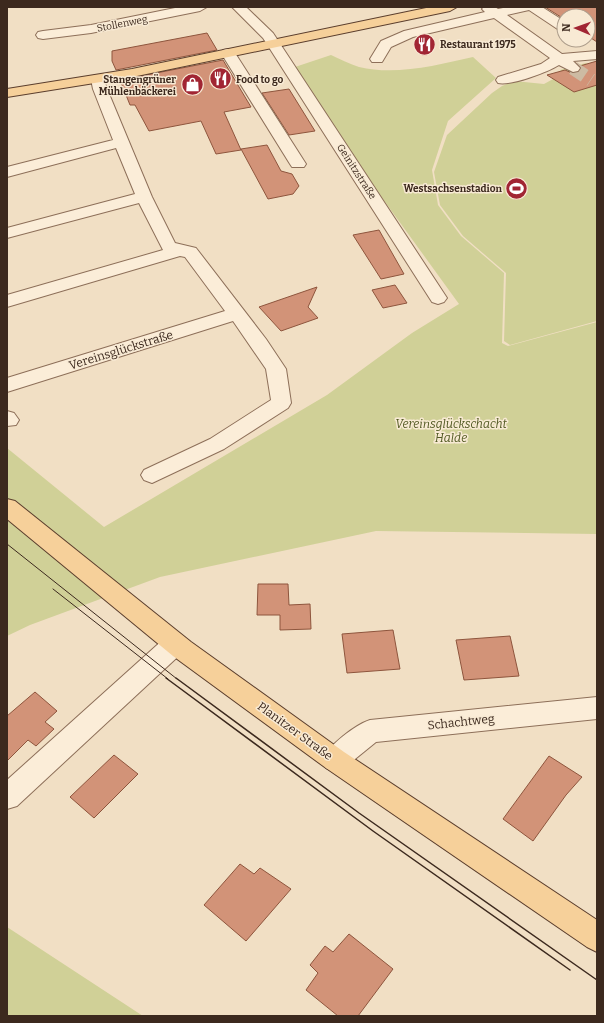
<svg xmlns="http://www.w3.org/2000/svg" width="604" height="1023" font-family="Bitter,serif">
	<rect width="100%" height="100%" fill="#f1dfc4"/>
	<path fill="#d0d097" d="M331,55C340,59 350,64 359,67C396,76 437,65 473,57L496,78L448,121L432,170L438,205L461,236L504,273L502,343L508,346L597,322V534L376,531L160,577L30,625L7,636V448L104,527L327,395L412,333L459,304L351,155L295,67Z
		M586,63L590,66L597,65V321L510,345L504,341L506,273L463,236L440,205L434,172L447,135L492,93L502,86L514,81L544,84L564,73L560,70Z
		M7,927L143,1016H7Z"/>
	<path fill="#d29378" stroke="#8e553d" d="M545,7H597V42L588,36V16H564V19Z
		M207,33L217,50L116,70L112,61V51Z
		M223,60L251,107L224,112L241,150L216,154L201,121L149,131L135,105H130L120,80Z
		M597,61V85L574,92L547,75L565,70L572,73L578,72L581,69L580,66Z
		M289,89L315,131L289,135L262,93Z
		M267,145L281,171L292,174L299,186L293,194L268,199L241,149Z
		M379,230L404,274L381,279L353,235Z
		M395,285L407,303L383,308L372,290Z
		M317,287L308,307L318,318L281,331L259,307Z
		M258,584H288L289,605L310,604L311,629L280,630V615H257Z
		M393,630L400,669L347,673L342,634Z
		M510,636L519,676L464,680L456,640Z
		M35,692L57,711L45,722L54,729L36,746L28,740L7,761V716Z
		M114,755L138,774L94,818L70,797Z
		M549,756L582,777L566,795L533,841L503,819Z
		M240,864L254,874L260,868L291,889L246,941L204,905Z
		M349,934L393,969L358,1016H338L306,990L318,973L310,965L325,946L333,952Z"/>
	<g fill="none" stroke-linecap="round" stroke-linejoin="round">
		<path stroke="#cdbba3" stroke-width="14" stroke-dasharray="14 7" stroke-linecap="butt" d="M573,68L591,80"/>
		<defs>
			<path id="minor" d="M180,7H207L200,11L91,33L43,39L38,38L36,35L38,32L43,31L91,25Z
				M232,7H246L273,33L447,298L444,302L438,304L432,302L263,38Z
				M484,7H495L498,9L508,7H542L564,21V31L559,30L529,10L507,15L562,54L597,51V59L573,61L580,68L578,71L573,72L559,65C548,72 511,86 498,83L496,80L498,77L541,64L550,58L494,18L413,37L391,47L382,62H372L370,59L381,41L404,31L485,12L482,9Z
				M228,49L233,50L235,53L306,164L304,167H292L290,164L221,53L223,50Z
				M98,75L103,76L107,89L152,197L175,243L196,248L266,339L286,369L291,403L288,408L224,449L152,483L144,480L141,475L144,470L210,439L271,400L266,369L233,321L7,392V378L225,311L185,257L180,256L7,307V295L163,250L139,203L7,238V228L135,194L116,148L7,177V167L113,140L93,89L91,79L93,76Z
				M7,411L14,413L19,420L16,425L7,426Z
				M175,634L184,637L187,644L184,651L17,806L7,809V780L166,637Z
				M597,697V719L376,742L344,768L335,772L326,768L322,760C329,745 355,725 370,720Z"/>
			<path id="major" d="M431,7H457L450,11L132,77L7,97V89L132,69Z
				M7,499L15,501L191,642L344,752L597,920V952L587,947L326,768L173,656L7,519Z"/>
		</defs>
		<use href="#minor" stroke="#8d6f59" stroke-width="2"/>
		<use href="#major" stroke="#5b3e2d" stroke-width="2"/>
		<use href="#minor" fill="#fbedd8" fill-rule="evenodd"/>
		<use href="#major" fill="#f6d09a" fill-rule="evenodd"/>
		<path stroke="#3c291e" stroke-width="1" d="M7,544L177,679
			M53,589L168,679"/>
		<path stroke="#3c291e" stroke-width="1.5" d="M166,678L373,831L570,970
			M176,678L359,813L597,980"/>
	</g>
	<defs>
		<symbol id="restaurant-disc" viewBox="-11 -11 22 22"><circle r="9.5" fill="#a12533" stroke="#f8ead4"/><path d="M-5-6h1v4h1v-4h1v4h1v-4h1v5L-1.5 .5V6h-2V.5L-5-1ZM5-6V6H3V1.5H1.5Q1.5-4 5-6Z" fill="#fff"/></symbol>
		<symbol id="shop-disc" viewBox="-11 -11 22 22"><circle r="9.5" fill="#a12533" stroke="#f8ead4"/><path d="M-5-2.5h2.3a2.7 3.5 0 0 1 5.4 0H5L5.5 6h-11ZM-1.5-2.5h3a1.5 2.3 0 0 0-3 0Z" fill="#fff"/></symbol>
		<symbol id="stadium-disc" viewBox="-11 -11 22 22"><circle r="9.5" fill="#a12533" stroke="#f8ead4"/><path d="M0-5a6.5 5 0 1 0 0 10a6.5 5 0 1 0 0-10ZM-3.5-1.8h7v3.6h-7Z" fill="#fff"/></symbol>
	</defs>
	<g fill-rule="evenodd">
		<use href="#restaurant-disc" x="412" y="32" width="25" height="25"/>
		<use href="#restaurant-disc" x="208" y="66" width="25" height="25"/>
		<use href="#shop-disc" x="180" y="72" width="25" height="25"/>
		<use href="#stadium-disc" x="504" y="176" width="25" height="25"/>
	</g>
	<g text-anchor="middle" stroke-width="3" stroke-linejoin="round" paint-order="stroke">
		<g font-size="10" fill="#3c291e" stroke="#f8ead4">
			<text transform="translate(122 23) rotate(-11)" y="4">Stollenweg</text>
			<text transform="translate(357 171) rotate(57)" y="4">Geinitzstraße</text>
		</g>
		<g font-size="10" font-weight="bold" fill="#3c291e" stroke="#f8ead4" text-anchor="start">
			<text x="440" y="48">Restaurant 1975</text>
			<text x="176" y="83" text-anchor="end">Stangengrüner<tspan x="176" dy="12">Mühlenbäckerei</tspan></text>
			<text x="236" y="83">Food to go</text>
			<text x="502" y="192" text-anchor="end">Westsachsenstadion</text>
		</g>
		<g font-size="12" fill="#3c291e" stroke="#f8ead4">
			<text transform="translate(121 350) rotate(-17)" y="4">Vereinsglückstraße</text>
			<text transform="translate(461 722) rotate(-6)" y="4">Schachtweg</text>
			<text transform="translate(295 731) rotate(36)" y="4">Planitzer Straße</text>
		</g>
		<g font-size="12" font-style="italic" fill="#525a23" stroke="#f8ead4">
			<text x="451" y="428">Vereinsglückschacht<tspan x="451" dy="14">Halde</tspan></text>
		</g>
	</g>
	<rect width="604" height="1023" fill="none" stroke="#3c291e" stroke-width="16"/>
	<g transform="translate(576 28) rotate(272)"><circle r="19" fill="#f8ead4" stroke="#ad9d8b"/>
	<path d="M0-3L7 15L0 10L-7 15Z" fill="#a12533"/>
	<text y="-6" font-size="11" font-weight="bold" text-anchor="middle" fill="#3c291e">N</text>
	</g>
</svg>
